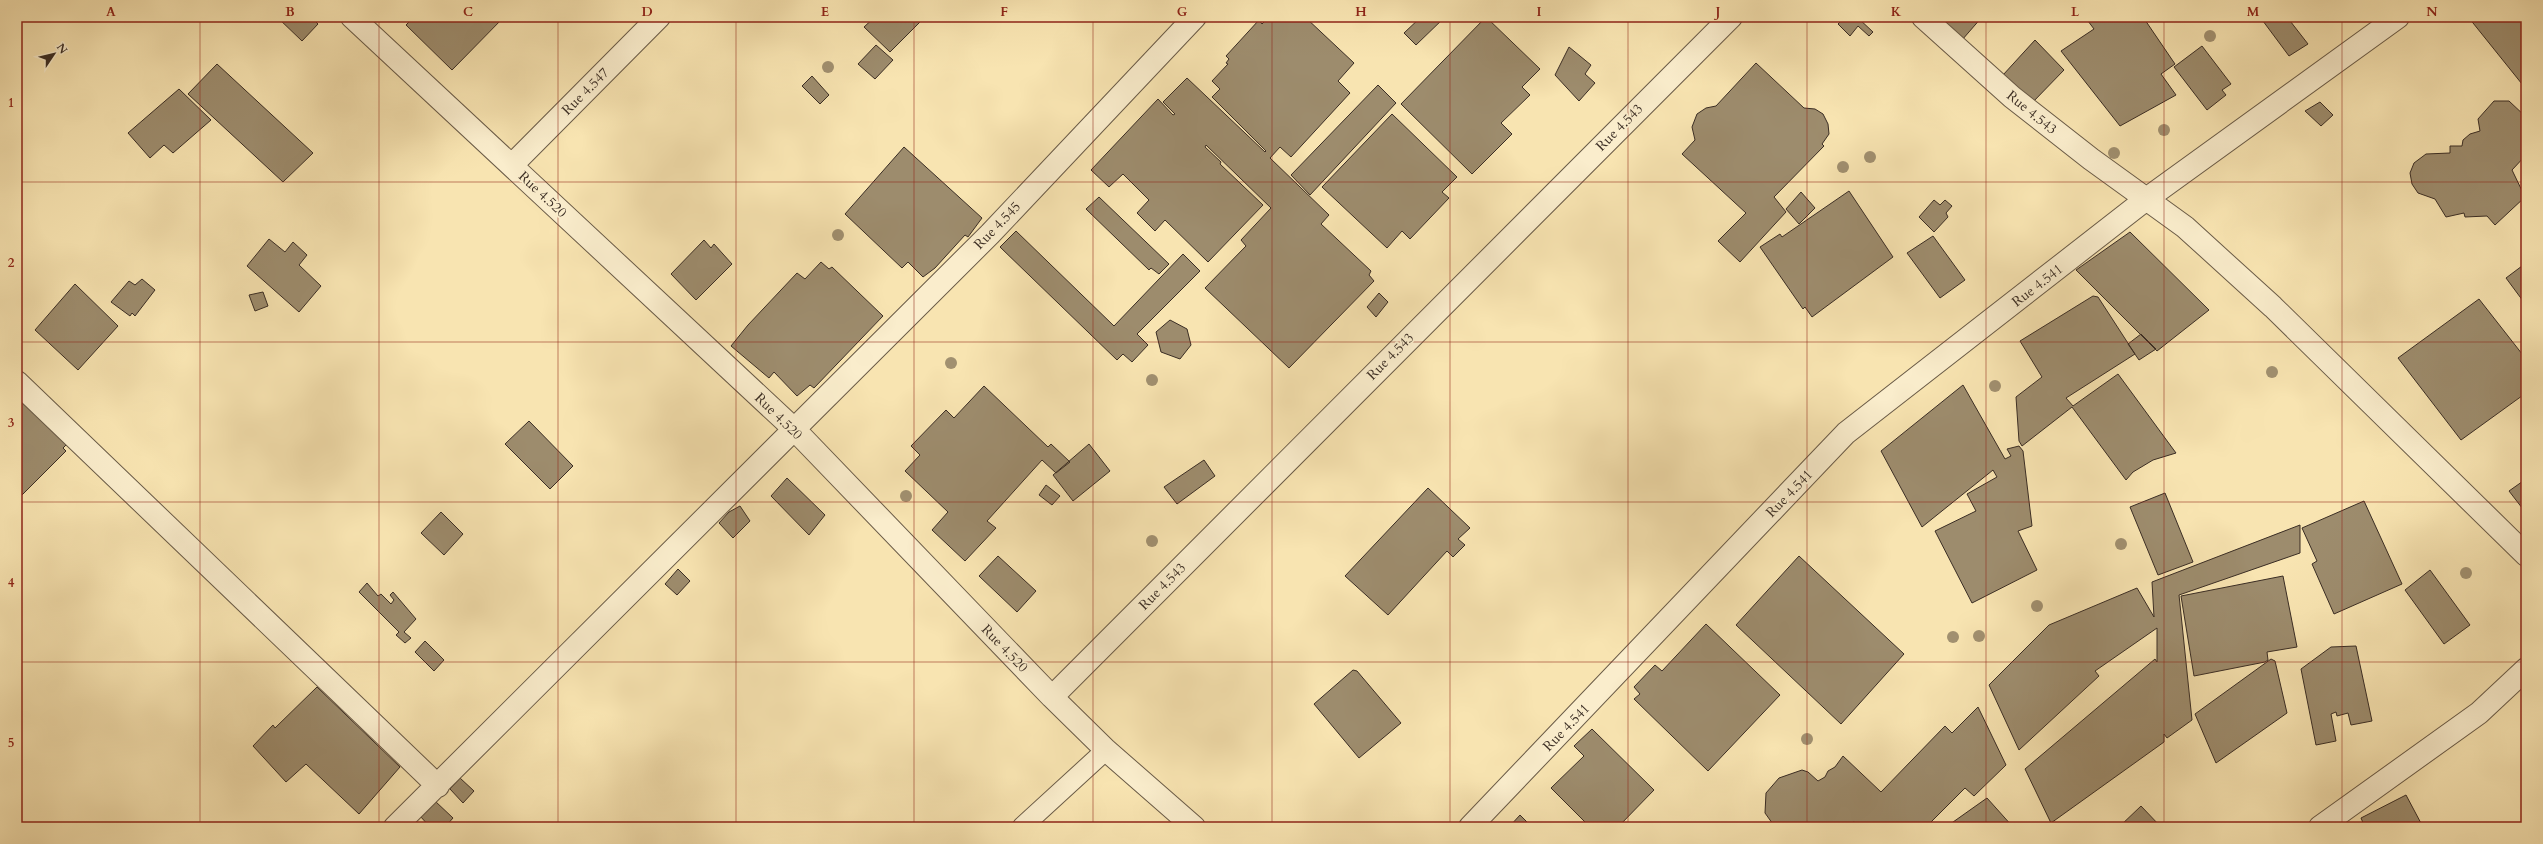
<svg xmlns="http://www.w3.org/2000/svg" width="2543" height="844" font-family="Cardo,serif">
	<rect width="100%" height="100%" fill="#f8e4b1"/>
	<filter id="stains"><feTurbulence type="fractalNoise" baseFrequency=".005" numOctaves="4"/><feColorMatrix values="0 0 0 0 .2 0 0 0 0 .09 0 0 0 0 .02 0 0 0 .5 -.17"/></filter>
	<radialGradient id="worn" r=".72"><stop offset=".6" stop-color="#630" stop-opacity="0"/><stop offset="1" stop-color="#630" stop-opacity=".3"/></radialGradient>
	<path fill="#9d8c6d" stroke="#3a2d24" d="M277,17H311L318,24L302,41Z
		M414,17H504L452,70L406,25Z
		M875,17H925L890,52L864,27Z
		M1269,17H1305L1354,63L1338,81L1350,93L1291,157L1280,147L1270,158L1329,215L1321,224L1371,271L1369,275L1374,281L1289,368L1205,288L1246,246L1241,240L1271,208L1206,145L1205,147L1221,162L1220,164L1263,205L1208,262L1165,220L1155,231L1137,213L1149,200L1123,174L1109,187L1091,170L1158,99L1173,115L1175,114L1163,102L1187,78L1265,152L1266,151L1212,97L1220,89L1212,81L1228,64L1226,63L1229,59L1226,56L1259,20L1262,24Z
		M1421,17H1445L1416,45L1404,33Z
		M1486,17L1540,69L1522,87L1530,95L1501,123L1512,134L1472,174L1401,104Z
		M1845,17H1857L1873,32L1869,36L1858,26L1850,36L1838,24Z
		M1938,17H1982L1962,40Z
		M2085,17H2143L2175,64L2161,74L2176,95L2120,126L2061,51L2094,29Z
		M2260,17H2287L2308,44L2289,56Z
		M2465,17H2526V89L2469,18Z
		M2035,40L2064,70L2031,104L2003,75Z
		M876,45L893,60L875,79L858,64Z
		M2202,46L2231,84L2222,90L2226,95L2207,110L2174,67Z
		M1569,47L1591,65L1585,74L1595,83L1579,101L1555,75Z
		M1756,63L1804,108L1815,109L1823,114L1828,124L1829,134L1822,144L1824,146L1774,197L1786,212L1740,262L1718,241L1746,213L1682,154L1695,140L1692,127L1697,114L1706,108L1716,106Z
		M217,64L313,153L283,182L188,94Z
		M812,76L829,95L820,104L802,86Z
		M1378,85L1396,103L1310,195L1291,175Z
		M179,89L211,120L173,153L164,145L150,158L128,133Z
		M2494,101H2509L2526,117V155L2512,170L2525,197L2495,225L2487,216L2465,217L2464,213L2446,217L2435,199L2418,193L2412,184L2410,173L2414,163L2426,154L2450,153V146H2462L2463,140L2470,134L2480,131L2478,119Z
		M2320,102L2333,115L2321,126L2305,111Z
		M1392,114L1457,177L1442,192L1449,198L1410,239L1402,231L1387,248L1322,187Z
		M904,147L982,218L968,237L965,235L935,268L923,277L908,262L902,268L845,214Z
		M1849,191L1893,257L1812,317L1805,307L1803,309L1760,247L1780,234L1782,237Z
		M1801,192L1815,208L1799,224L1786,209Z
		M1099,197L1169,264L1159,274L1151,268L1149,270L1086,209Z
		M1934,200L1940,205L1945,200L1952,206L1946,213L1948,217L1934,232L1919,217Z
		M1016,231L1114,326L1183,254L1200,271L1137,334L1148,345L1132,362L1123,354L1117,360L1000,247Z
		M2130,232L2209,310L2157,351L2076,270Z
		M1933,236L1965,280L1940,298L1907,253Z
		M269,239L285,252L293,242L307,255L299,265L321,286L299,312L247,266Z
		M704,240L711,248L714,244L732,264L696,300L671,274Z
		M821,262L829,269L832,267L883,316L814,388L810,385L797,396L774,372L769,378L731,346L748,325L797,273L805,279Z
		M2526,263V305L2506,278Z
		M142,279L155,290L135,316L132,313L130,316L111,302L129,281L135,285Z
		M75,284L118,326L78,370L35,330Z
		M263,292L268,306L255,311L249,295Z
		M1379,293L1388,302L1376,317L1367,307Z
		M2093,296L2098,297L2135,354L2066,398L2073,406L2118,374L2176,453L2153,460L2133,472L2126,480L2072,407L2022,446L2019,441L2016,397L2042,377L2020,341Z
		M2479,299L2526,359V393L2461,440L2398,358Z
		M1170,320L1187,329L1191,345L1180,359L1161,352L1156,332Z
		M2141,334L2156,349L2139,360L2128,344Z
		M1963,385L2005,459L2011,456L2007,449L2019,446L2023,451L2032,526L2018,531L2037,570L1972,603L1935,531L1976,511L1967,494L1997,477L1993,470L1922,527L1881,451Z
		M984,386L1048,447L1051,444L1070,462L1056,473L1042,460L987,521L996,528L965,561L932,530L948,512L905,471L920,455L911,446L946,410L954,418Z
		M20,395L68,443L63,448L66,451L17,500V397Z
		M529,421L573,466L550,489L505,444Z
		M1089,444L1110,471L1073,501L1053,475Z
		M1204,460L1215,476L1177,504L1164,487Z
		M787,478L825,515L809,535L771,496Z
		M2526,479V513L2509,491Z
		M1046,485L1060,496L1052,505L1039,495Z
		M1428,488L1470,528L1458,539L1465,545L1453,557L1447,551L1388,615L1345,576Z
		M2165,493L2193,562L2158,575L2130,507Z
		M2364,501L2402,584L2334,614L2312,564L2317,561L2302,528Z
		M740,506L750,521L733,538L719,523L729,512Z
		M441,512L463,534L444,555L421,533Z
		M2300,525V553L2179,595L2192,720L2167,738L2164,734V742L2051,823L2025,769L2155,659L2157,662V628L2095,671L2099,676L2019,750L1989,685L2049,625L2137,588L2154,617L2152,582Z
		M998,556L1036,591L1017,612L979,576Z
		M1799,556L1904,654L1841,724L1736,625Z
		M678,569L690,581L677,595L665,584Z
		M2430,570L2470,625L2444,644L2405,590Z
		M2283,576L2297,647L2267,652L2268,660L2265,662L2194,676L2181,596Z
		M367,583L378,596L381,594L391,604L394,600L390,595L393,592L416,619L404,632L411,638L405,643L396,635L399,632L359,592Z
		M1706,624L1780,695L1708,771L1634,699L1640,694L1634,687L1655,665L1662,671Z
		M425,641L444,660L434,671L415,652Z
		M2356,646L2372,721L2351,725L2348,713L2337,716L2336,712L2331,714L2336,741L2316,745L2301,669L2331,647Z
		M2271,659L2275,661L2287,713L2216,763L2195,714Z
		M1353,670L1357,671L1401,723L1359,758L1314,704Z
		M317,687L400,767L359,814L306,764L286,782L253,746L273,725L275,728Z
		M1978,707L2006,765L1974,796L1965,788L1926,827H1860L1854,822L1852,823L1856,827H1775L1765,813L1766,793L1779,778L1802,770L1808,772L1818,781L1825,777L1828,771L1835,767L1843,756L1881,792L1945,726L1952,733Z
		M1592,729L1654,790L1618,827H1590L1551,788L1584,756L1574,746Z
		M460,778L474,791L463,803L450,789Z
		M2406,795L2423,827H2360L2364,825L2361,818Z
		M1987,798L2013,827H1946Z
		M435,801L453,818L445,827H430L420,816Z
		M2141,806L2161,827H2119Z
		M1520,815L1532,827H1509Z"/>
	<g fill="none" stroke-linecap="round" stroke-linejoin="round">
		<defs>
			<path id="lane" d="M1022,827L1106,750"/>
			<path id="street" d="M352,17L793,428L1052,697L1106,750L1194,827
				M1923,17L2012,97L2091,159L2185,227L2273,307L2526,555
				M512,165L659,17
				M17,382L438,786
				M1052,697L1731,17
				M395,827L990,234L1195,17
				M1470,827L1846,433L2145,200L2398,17
				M2320,827L2479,713L2526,669"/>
		</defs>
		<use href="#lane" stroke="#6a5b47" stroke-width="21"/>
		<use href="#street" stroke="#6a5b47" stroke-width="24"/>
		<use href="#lane" stroke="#faedcc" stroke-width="19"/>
		<use href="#street" stroke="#faedcc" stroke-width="22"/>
	</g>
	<g fill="#a19070">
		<circle cx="2210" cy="36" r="6"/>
		<circle cx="828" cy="67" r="6"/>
		<circle cx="2164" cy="130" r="6"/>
		<circle cx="2114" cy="153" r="6"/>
		<circle cx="1870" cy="157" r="6"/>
		<circle cx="1843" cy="167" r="6"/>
		<circle cx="838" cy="235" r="6"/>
		<circle cx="951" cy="363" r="6"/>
		<circle cx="2272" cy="372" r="6"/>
		<circle cx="1152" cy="380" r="6"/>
		<circle cx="1995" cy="386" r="6"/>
		<circle cx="906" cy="496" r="6"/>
		<circle cx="1152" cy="541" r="6"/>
		<circle cx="2121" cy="544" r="6"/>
		<circle cx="2466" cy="573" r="6"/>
		<circle cx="2037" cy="606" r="6"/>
		<circle cx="1979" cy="636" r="6"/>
		<circle cx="1953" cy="637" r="6"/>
		<circle cx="1807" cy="739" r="6"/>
	</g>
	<path fill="none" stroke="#8f2418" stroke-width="1" stroke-opacity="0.55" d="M200,17V827M379,17V827M558,17V827M736,17V827M914,17V827M1093,17V827M1272,17V827M1450,17V827M1628,17V827M1807,17V827M1986,17V827M2164,17V827M2342,17V827M17,182H2526M17,342H2526M17,502H2526M17,662H2526"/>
	<g text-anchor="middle" stroke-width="3.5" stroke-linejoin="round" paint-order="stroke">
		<g font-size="14" fill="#3a2d24" stroke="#faedcc">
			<text transform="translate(585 91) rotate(-45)" y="5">Rue 4.547</text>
			<text transform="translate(2032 112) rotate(39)" y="5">Rue 4.543</text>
			<text transform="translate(1619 127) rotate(-45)" y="5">Rue 4.543</text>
			<text transform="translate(543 194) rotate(43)" y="5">Rue 4.520</text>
			<text transform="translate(997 225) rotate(-46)" y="5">Rue 4.545</text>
			<text transform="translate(2037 285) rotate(-38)" y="5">Rue 4.541</text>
			<text transform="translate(1390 356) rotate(-45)" y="5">Rue 4.543</text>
			<text transform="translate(779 416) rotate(44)" y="5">Rue 4.520</text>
			<text transform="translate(1789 493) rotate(-46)" y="5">Rue 4.541</text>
			<text transform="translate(1162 586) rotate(-45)" y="5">Rue 4.543</text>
			<text transform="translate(1005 648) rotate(46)" y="5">Rue 4.520</text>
			<text transform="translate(1566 727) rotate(-46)" y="5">Rue 4.541</text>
		</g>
	</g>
	<rect width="2543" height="844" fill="none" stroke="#f8e4b1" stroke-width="44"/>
	<g transform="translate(54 54) rotate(55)" stroke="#faedcc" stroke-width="3" paint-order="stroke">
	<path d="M0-3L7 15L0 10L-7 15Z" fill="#3a2d24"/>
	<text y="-6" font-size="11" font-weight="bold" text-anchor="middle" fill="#3a2d24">N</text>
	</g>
	<rect x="22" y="22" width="2499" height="800" fill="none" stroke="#8f2418" stroke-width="1.5"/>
	<g font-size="13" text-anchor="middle" font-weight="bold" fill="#8f2418">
		<text x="111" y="16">A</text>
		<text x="290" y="16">B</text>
		<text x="468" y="16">C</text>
		<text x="647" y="16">D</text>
		<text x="825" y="16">E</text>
		<text x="1004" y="16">F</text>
		<text x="1182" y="16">G</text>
		<text x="1361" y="16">H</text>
		<text x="1539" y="16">I</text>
		<text x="1718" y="16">J</text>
		<text x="1896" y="16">K</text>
		<text x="2075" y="16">L</text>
		<text x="2253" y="16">M</text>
		<text x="2432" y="16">N</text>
		<text x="11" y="107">1</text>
		<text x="11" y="267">2</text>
		<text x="11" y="427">3</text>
		<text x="11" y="587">4</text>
		<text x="11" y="747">5</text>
	</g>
	<rect width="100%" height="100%" filter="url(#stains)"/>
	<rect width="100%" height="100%" fill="url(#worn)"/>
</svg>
